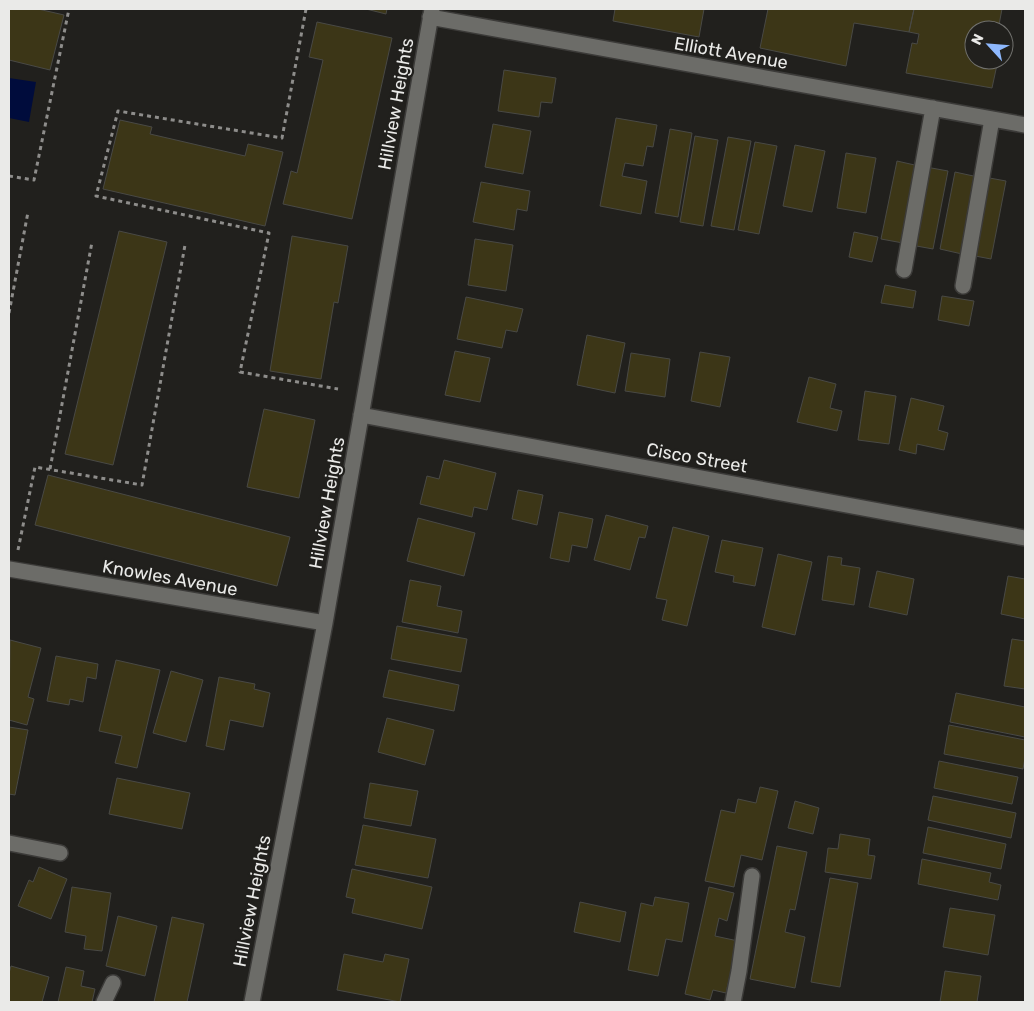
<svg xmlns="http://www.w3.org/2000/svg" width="1034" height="1011" font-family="Rubik,sans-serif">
	<rect width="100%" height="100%" fill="#21201d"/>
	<path fill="#000c3c" d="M9,78L36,82L29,122L9,118Z"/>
	<path fill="#3c3617" stroke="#494945" d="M9,9H38L64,15L50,70L9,60Z
		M366,9H387L386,14Z
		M615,9H704L699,37L613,21Z
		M768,9H914L909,32L854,23L846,66L760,48Z
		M914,9H1002L998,30H974V60H998L992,88L906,73L912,43L917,44L919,34L909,32Z
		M317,22L392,38L352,219L283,204L291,171L297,173L323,60L309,57Z
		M504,70L556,78L552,103L541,102L539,117L498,111Z
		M616,118L657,125L653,147L647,146L643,166L625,163L622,176L647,181L641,214L600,206Z
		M120,120L152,127L150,134L245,156L248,144L283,152L265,226L103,189Z
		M493,124L531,131L523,174L485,167Z
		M670,129L692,133L678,217L655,213Z
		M695,136L718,140L703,226L680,222Z
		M728,137L751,141L734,230L711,226Z
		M755,142L777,146L759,234L738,230Z
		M795,145L825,151L812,212L783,206Z
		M846,153L876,158L866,213L837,208Z
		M897,161L919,166L903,243L881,239Z
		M926,167L948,171L933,249L911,245Z
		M955,172L978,177L962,254L940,249Z
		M984,177L1006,181L991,259L970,255Z
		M481,182L530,191L527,211L517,209L514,230L473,222Z
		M119,231L167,242L113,465L65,454Z
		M854,232L878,237L872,262L849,257Z
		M292,236L348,246L338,303L334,302L321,379L270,371Z
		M475,239L513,245L506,291L468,285Z
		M885,285L916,291L913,308L881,303Z
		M942,296L974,301L969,326L938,320Z
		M466,297L523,309L517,332L506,330L502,348L457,339Z
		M587,335L625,343L615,393L577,385Z
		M455,351L490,358L480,402L445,395Z
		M700,352L730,357L720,407L691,401Z
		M631,353L670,359L665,397L625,391Z
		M809,377L836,384L830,408L842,411L837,431L797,422Z
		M865,391L896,396L889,444L858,440Z
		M911,398L944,406L938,430L948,433L944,450L917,444L916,454L899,450Z
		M264,409L315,420L299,498L247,487Z
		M444,460L496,473L487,510L474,507L472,517L420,504L427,476L439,479Z
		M48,475L290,537L277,586L35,525Z
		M518,490L543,495L537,525L512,519Z
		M559,512L593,519L587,548L572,545L569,562L550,558Z
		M606,515L648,526L645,538L639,537L630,570L594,560Z
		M418,518L475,533L464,576L407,561Z
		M673,527L709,536L687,626L662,620L667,600L656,598Z
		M722,540L763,548L755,586L733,582L734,576L715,572Z
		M778,554L812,562L795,635L762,627Z
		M828,556L842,558L841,565L860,568L854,605L822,600Z
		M877,571L914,579L907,615L869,607Z
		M1008,576L1025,579V619L1001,614Z
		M410,580L441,586L437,606L462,611L458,633L402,622Z
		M397,626L467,639L461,672L391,659Z
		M1012,639L1025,641V689L1004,686Z
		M10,640L41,648L28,697L34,699L27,725L9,720Z
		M56,656L98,664L96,679L87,677L83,702L70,699L69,705L47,701Z
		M116,660L160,670L137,768L115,763L122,736L99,731Z
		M389,670L459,685L454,711L383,697Z
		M171,671L203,680L186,742L153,733Z
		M219,677L255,684L254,689L270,693L263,727L230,720L224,750L206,746Z
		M956,693L1025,707V737L950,722Z
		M387,718L434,730L425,765L378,752Z
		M949,725L1025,740V758L1023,769L944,754Z
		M9,727L28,730L15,795L9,794Z
		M939,761L1018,777L1012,804L934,788Z
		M117,778L190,793L182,829L109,814Z
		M370,783L418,791L411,826L364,818Z
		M760,787L778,791L762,860L741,855L734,887L705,881L721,810L735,813L738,799L756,803Z
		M933,796L1016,813L1011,838L928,820Z
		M795,801L819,808L813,834L788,828Z
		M363,825L436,839L428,878L355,865Z
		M928,827L1006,844L1001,869L923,853Z
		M840,834L870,839L868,855L875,856L871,879L825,872L828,848L838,849Z
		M777,846L807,852L795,910L790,909L785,932L805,937L795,988L750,979Z
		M922,859L991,873L989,882L1001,885L998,900L918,884Z
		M39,867L67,879L51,919L18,906L29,880L33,882Z
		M352,869L432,887L422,929L352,913L355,899L346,897Z
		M830,878L858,883L840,987L811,982Z
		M72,887L111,893L102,951L84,949L86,936L65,932Z
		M709,887L734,893L727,921L719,918L715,936L738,941L726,993L713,990L710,1000L685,994Z
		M655,897L689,903L682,942L666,939L658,976L628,970L641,903L653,906Z
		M580,902L626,912L620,942L574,932Z
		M950,908L995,915L988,955L943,947Z
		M118,916L157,926L145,976L106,966Z
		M172,917L204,924L187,1002H154Z
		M344,954L383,962L385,954L409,959L400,1002L337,990Z
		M11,966L49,977L42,1002H9V973Z
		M66,967L84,971L81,986L95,989L92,1002H58Z
		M945,971L981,976L977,1002H940Z"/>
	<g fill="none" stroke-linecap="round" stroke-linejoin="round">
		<defs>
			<path id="minor" d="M430,17L1025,125
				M904,270L933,108
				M963,286L992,119
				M361,415L1025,538
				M9,569L325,623
				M9,843L60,853
				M104,1002L113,983
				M252,1002L325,623L432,9
				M733,1002L739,971L752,876"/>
		</defs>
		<use href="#minor" stroke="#3c3b39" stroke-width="18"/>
		<path stroke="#8e8d8b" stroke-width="3" stroke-dasharray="4 4" stroke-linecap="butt" d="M306,9L282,138L118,111L96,196L269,233L240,372L338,389
			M9,176L34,180L69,9
			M9,313L28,212
			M50,469L92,242
			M18,550L35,467L142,485L185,245"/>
		<use href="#minor" stroke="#6c6c68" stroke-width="15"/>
	</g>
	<g text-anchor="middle" stroke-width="4.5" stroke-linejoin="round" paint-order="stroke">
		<g font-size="18" fill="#eaeae8" stroke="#21201d">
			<text transform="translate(731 53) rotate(10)" y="6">Elliott Avenue</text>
			<text transform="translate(396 104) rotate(-80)" y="6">Hillview Heights</text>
			<text transform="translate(697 458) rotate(10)" y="6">Cisco Street</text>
			<text transform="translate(327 503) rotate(-80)" y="6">Hillview Heights</text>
			<text transform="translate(170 578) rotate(10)" y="6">Knowles Avenue</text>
			<text transform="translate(252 901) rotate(-79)" y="6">Hillview Heights</text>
		</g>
	</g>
	<rect width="1034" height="1011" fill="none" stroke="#eaeae8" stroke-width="20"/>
	<g transform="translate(989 45) rotate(296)"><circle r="24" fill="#21201d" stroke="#71716e"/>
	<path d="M0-4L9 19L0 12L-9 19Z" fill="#8eb8fd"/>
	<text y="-8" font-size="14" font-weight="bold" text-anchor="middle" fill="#eaeae8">N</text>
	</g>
</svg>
